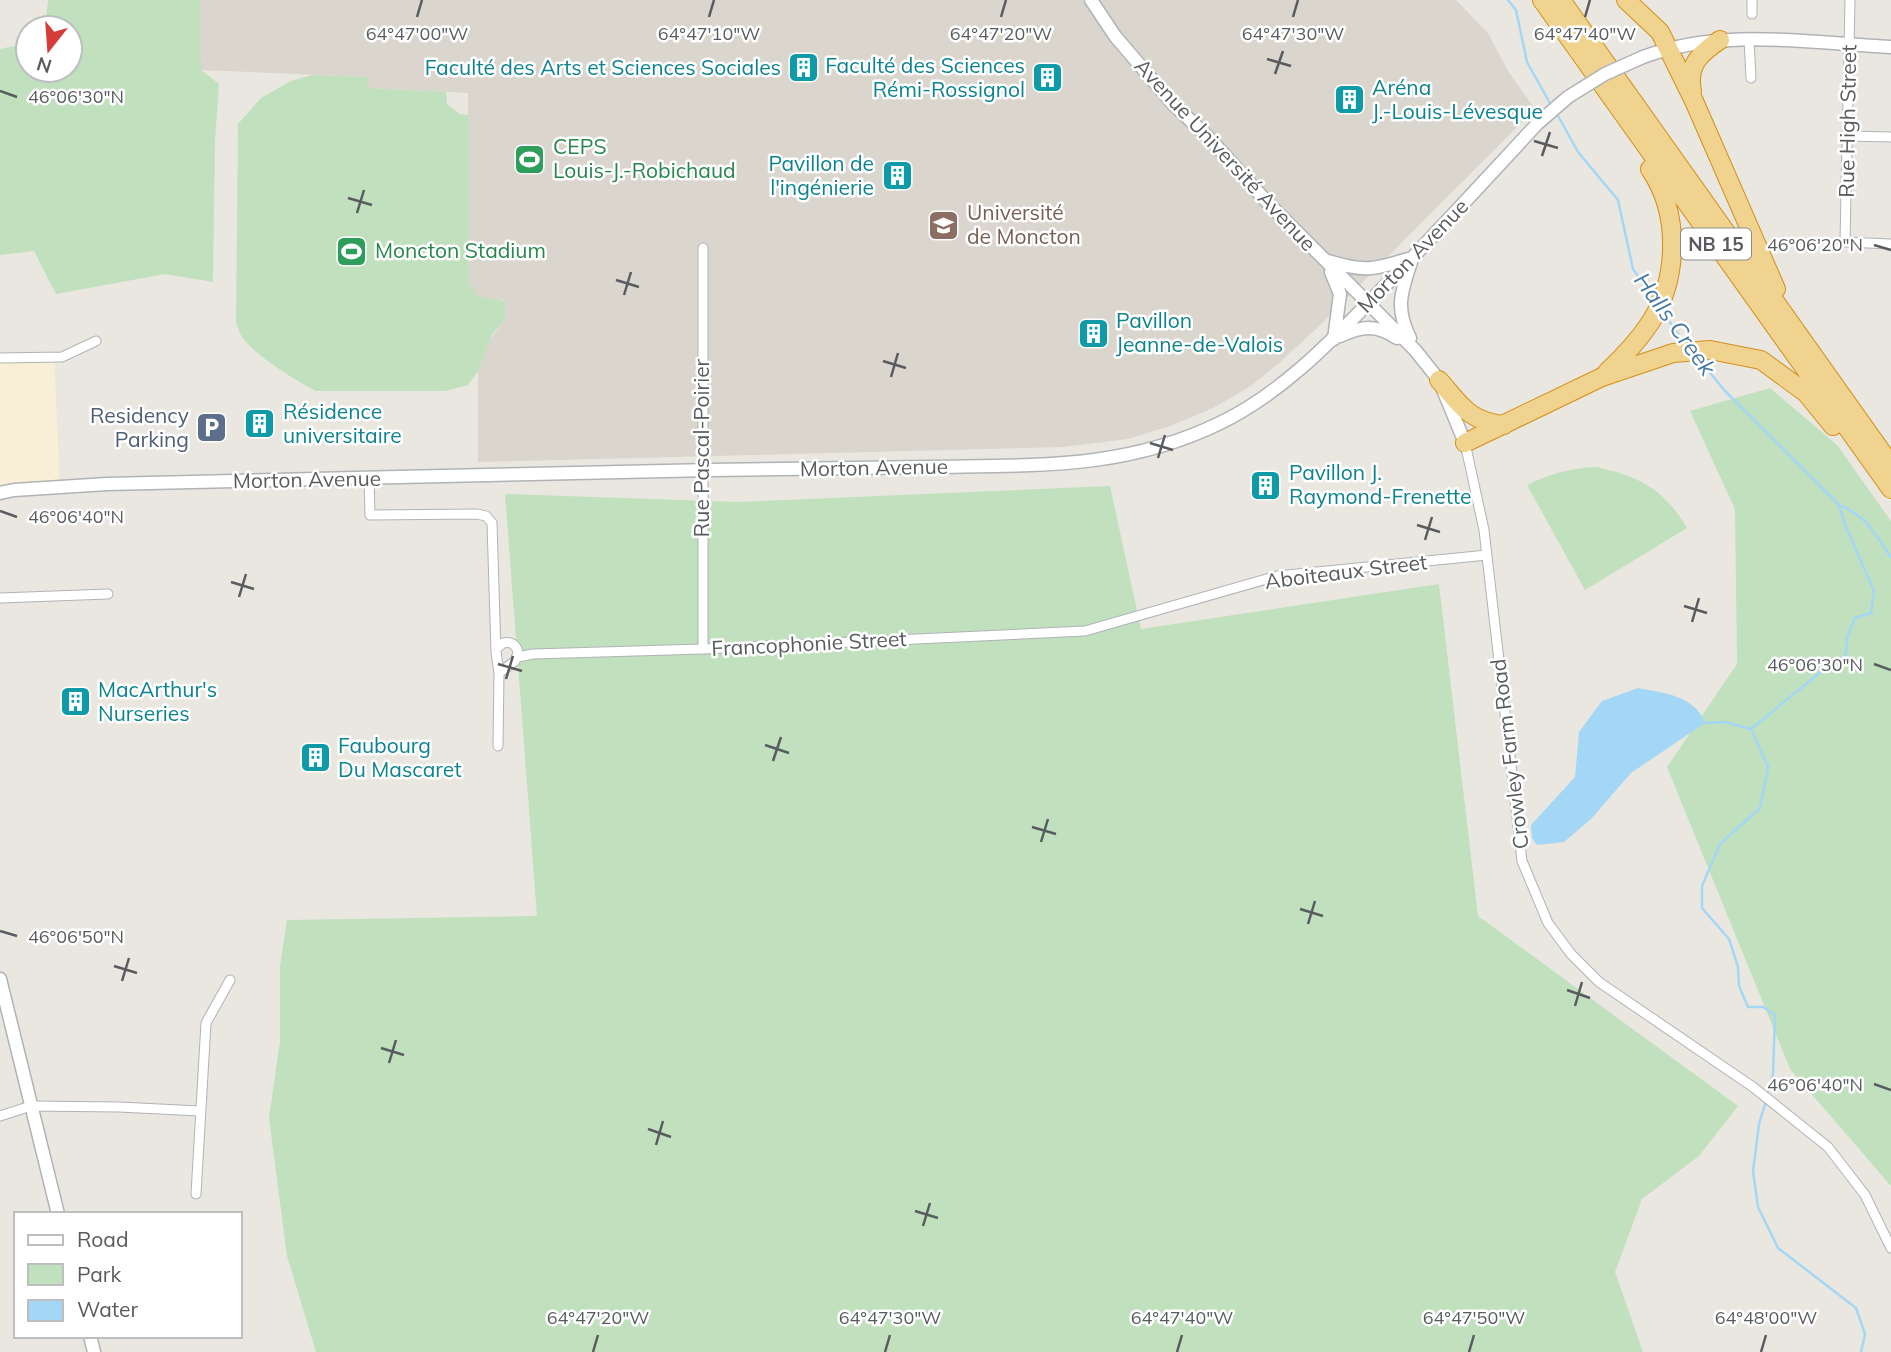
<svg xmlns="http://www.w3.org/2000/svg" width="1891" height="1352" font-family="Mulish,sans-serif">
	<rect width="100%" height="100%" fill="#eae7e0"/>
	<path fill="#f9efd6" d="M54,357L60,486L0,493V358Z"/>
	<path fill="#dad6ce" d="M200,0H1456L1488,33L1508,71L1535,109L1317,328L1279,363L1251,386L1213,408L1170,426L1128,439L1063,447L478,462V371L489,341L505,320L504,300L488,299L477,296L468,280V93L368,88L367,77L200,70Z"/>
	<path fill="#c0e0be" d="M48,0H200L201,70L219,84L215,142L213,282L165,274L56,294L34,251L0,255V49L28,43V70H70V28H45Z
		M312,75L368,77V88L446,92L447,104L460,114L468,115V280L477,296L505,301V320L492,335L478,371L468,385L445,391H316C298,382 254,355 243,338C240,334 238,327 236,322L238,124L261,98L291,81Z
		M1770,388L1837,445L1891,521V1186L1790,1069L1667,767L1737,664L1735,509L1690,411Z
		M1596,467C1639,476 1664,489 1687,528L1585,590L1527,485C1550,474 1570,468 1596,467Z
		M1110,486L1141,629L1439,584L1478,916L1738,1106L1699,1156L1642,1199L1615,1272L1643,1352H316L287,1256L269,1118L280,1041V966L287,920L537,916L505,494L738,502Z"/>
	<path fill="#a4d7f6" d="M1638,688C1663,693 1695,695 1705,723L1631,773L1591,819L1564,842L1537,845L1532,838L1531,825L1575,777L1579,732L1602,701Z"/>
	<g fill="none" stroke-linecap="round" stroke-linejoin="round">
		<path stroke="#a4d7f6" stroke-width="2.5" d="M1508,0L1516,10L1527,62L1551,105
			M1557,114L1578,152L1618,200L1633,269L1654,300
			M1664,314L1686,345
			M1698,358L1725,391L1839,505C1867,516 1874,533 1891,557
			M1705,723L1725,722L1751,729
			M1751,729L1768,767L1760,808L1720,844L1702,886V908L1729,939L1738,967L1739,986L1748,1007H1763L1775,1015L1773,1075L1767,1094
			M1751,729L1822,671L1846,655L1847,637L1855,618L1871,613L1874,591L1846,527L1839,506
			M1766,1101L1759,1124L1753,1171L1758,1207L1778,1248L1856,1308L1865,1334L1861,1352"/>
		<defs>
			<path id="minor" d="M1850,0L1845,242L1891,244
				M1752,14V0
				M1749,39L1751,78
				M1847,136L1891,137
				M0,358L62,357L96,341
				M1465,443L1484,530L1522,861L1548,923L1571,954L1599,982L1753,1087L1828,1147L1865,1195L1891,1248
				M369,478L370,515L477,514L486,516L492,523L496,652L499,673L498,746
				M0,598L108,594
				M496,649L503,643C511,641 517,645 518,653L515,661L499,673
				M703,649V248
				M518,657L533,654L703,649L1085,631L1277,576L1487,555
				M0,1116L31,1106L119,1107L200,1111
				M196,1194L206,1023L230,980"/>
			<path id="tertiary" d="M1091,0L1115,36L1173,104L1210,139L1267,202L1415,350L1439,380L1465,443
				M1643,57C1722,27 1809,43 1891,47
				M1328,261C1364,272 1373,270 1408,259
				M1331,272L1340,294L1334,339
				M1340,336C1362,326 1376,324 1397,338
				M1410,338C1395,308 1401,293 1411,262
				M0,493L14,490L107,484C308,480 509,473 710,470C783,469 856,468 929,467C1034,465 1124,470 1220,423C1284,392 1333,339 1382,289C1435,235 1486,179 1538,123"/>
			<path id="secondary" d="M0,979L58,1214
				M90,1336L94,1352"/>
			<path id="motorway" d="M1542,0L1891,489
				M1561,0L1891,465
				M1626,0L1660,32L1694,101L1776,289
				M1692,91C1687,65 1700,53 1720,40
				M1607,372C1623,357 1638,341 1650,323C1679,278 1680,213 1650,169
				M1439,380C1461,405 1468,421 1504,425
				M1465,443L1602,377L1673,353L1710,350L1761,360L1806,393L1833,426"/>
		</defs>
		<use href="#minor" stroke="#b0b3b6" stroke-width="11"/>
		<use href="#tertiary" stroke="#b0b3b6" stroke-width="15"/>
		<use href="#secondary" stroke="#b0b3b6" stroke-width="15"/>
		<use href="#motorway" stroke="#d48e16" stroke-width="20"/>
		<use href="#minor" stroke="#fff" stroke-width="9"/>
		<use href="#tertiary" stroke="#fff" stroke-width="12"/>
		<use href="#secondary" stroke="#fff" stroke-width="12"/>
		<use href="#motorway" stroke="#f1d390" stroke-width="18"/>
		<defs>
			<path id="tertiary-bridge" d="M1538,123L1568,97L1605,74L1643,57"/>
		</defs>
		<use href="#tertiary-bridge" stroke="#b0b3b6" stroke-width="15" stroke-linecap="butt"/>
		<use href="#tertiary-bridge" stroke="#fff" stroke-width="12"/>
	</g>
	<path fill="none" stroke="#595c5f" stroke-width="2.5" d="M417,17L422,0M709,17L714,0M1001,17L1006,0M1293,17L1298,0M1585,17L1590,0M1267,59L1291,66M1275,74L1283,51M0,91L17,97M1534,141L1558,148M1542,156L1550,132M348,198L372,205M357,213L364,190M1874,245L1891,250M616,280L639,287M624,295L631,272M883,361L906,368M891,377L898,353M1150,443L1173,450M1158,458L1165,435M0,511L17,517M1417,525L1440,532M1425,540L1432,517M231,582L254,589M239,597L246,574M1684,606L1707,613M1692,622L1699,598M498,664L522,671M1874,664L1891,670M506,679L513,656M765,745L789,753M773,761L781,737M1032,827L1056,834M1041,842L1048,819M1300,909L1323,916M1308,924L1315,901M0,931L17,936M114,966L137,973M122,981L129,958M1567,990L1590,998M1575,1006L1582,982M381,1048L404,1055M389,1063L396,1040M1874,1084L1891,1090M648,1129L671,1137M656,1145L663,1121M915,1211L938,1218M923,1226L930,1203M593,1352L598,1335M885,1352L890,1335M1177,1352L1182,1335M1469,1352L1474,1335M1761,1352L1766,1335"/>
	<defs>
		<symbol id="building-square" viewBox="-11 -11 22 22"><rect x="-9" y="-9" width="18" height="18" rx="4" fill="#0f9aa8" stroke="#fff"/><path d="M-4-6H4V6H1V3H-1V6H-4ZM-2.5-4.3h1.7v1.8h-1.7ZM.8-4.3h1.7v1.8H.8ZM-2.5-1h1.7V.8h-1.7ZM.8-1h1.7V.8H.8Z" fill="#fff"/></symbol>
		<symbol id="stadium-square" viewBox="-11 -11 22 22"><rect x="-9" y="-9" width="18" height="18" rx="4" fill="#2e9e5b" stroke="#fff"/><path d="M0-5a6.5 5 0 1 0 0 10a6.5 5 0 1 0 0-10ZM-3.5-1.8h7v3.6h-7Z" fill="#fff"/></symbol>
		<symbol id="university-square" viewBox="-11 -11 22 22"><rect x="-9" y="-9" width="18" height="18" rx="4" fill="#8d6e63" stroke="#fff"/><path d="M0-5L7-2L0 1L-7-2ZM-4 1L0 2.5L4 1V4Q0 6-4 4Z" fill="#fff"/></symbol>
		<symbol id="parking-square" viewBox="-11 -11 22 22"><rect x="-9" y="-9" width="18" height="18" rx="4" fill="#5c6f8a" stroke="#fff"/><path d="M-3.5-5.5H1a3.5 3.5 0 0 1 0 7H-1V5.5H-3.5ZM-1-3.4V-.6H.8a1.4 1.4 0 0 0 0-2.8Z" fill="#fff"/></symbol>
	</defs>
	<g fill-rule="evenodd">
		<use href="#building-square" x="786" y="50" width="35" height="35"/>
		<use href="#building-square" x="1030" y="60" width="35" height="35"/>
		<use href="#building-square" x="1332" y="82" width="35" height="35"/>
		<use href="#stadium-square" x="512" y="142" width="35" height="35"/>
		<use href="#building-square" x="880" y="158" width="35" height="35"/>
		<use href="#university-square" x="926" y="208" width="35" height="35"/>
		<use href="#stadium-square" x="334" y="234" width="35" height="35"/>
		<use href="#building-square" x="1076" y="316" width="35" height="35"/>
		<use href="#building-square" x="242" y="406" width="35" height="35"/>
		<use href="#parking-square" x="194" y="410" width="35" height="35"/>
		<use href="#building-square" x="1248" y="468" width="35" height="35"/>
		<use href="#building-square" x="58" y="684" width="35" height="35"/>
		<use href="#building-square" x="298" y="740" width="35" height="35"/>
	</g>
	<g text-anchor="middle" stroke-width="5" stroke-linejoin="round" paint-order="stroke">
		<rect fill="#fff" stroke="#8b8d8f" stroke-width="2" x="1681" y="228.5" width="70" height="31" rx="5"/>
		<g font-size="19" font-weight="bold" fill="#595c5f">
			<text x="1716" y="251">NB 15</text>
		</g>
		<g font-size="21" fill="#0d838f" stroke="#fff" text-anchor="start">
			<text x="1025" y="73" text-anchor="end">Faculté des Sciences<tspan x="1025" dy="24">Rémi-Rossignol</tspan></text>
			<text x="781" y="75" text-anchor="end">Faculté des Arts et Sciences Sociales</text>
			<text x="1372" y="95">Aréna<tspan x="1372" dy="24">J.-Louis-Lévesque</tspan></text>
			<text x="874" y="171" text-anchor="end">Pavillon de<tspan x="874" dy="24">l'ingénierie</tspan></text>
			<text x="1116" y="328">Pavillon<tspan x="1116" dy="24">Jeanne-de-Valois</tspan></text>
			<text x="283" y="419">Résidence<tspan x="283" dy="24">universitaire</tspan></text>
			<text x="1289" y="480">Pavillon J.<tspan x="1289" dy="24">Raymond-Frenette</tspan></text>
			<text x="98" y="697">MacArthur's<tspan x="98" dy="24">Nurseries</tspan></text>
			<text x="338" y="753">Faubourg<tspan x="338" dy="24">Du Mascaret</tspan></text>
		</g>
		<g font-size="21" fill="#595c5f" stroke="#fff">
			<text transform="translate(1848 121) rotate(-89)" y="7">Rue High Street</text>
			<text transform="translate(1225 155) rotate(47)" y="7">Avenue Université Avenue</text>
			<text transform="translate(1413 256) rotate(-46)" y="7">Morton Avenue</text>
			<text transform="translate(702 448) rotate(-90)" y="7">Rue Pascal-Poirier</text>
			<text transform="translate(874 468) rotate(-1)" y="7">Morton Avenue</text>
			<text transform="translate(307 480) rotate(-1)" y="7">Morton Avenue</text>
			<text transform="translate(1346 572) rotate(-7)" y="7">Aboiteaux Street</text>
			<text transform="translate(809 644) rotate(-3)" y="7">Francophonie Street</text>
			<text transform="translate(1510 754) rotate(-97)" y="7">Crowley Farm Road</text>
		</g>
		<g font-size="21" fill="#27864d" stroke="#fff" text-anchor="start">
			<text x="553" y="154">CEPS<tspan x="553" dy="24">Louis-J.-Robichaud</tspan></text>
			<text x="375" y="258">Moncton Stadium</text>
		</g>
		<g font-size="21" fill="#785e54" stroke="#fff" text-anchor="start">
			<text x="967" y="220">Université<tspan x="967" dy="24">de Moncton</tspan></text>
		</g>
		<g font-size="21" fill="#4e5e75" stroke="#fff" text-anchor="end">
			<text x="189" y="423">Residency<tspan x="189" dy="24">Parking</tspan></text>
		</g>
		<g font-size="23" font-style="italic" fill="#4579a5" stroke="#fff">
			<text transform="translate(1675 324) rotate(54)" y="8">Halls Creek</text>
		</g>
	</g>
	<g font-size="18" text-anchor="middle" fill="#595c5f" stroke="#fff" stroke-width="5" stroke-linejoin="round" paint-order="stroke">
		<text x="417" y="40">64°47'00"W</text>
		<text x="709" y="40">64°47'10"W</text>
		<text x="1001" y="40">64°47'20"W</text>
		<text x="1293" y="40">64°47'30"W</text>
		<text x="1585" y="40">64°47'40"W</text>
		<text x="76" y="103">46°06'30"N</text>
		<text x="1815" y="251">46°06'20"N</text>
		<text x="76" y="523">46°06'40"N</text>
		<text x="1815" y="671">46°06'30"N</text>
		<text x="76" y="943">46°06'50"N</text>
		<text x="1815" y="1091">46°06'40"N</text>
		<text x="598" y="1324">64°47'20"W</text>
		<text x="890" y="1324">64°47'30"W</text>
		<text x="1182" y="1324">64°47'40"W</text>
		<text x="1474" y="1324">64°47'50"W</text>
		<text x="1766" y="1324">64°48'00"W</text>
	</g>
	<rect x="14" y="1212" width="228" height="126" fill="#ffffff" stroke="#bdbebf" stroke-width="2"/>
	<rect x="28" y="1235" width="35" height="10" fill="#ffffff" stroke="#bdbebf" stroke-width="2"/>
	<text x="77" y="1247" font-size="21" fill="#595c5f">Road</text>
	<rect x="28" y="1264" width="35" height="21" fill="#c0e0be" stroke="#bdbebf" stroke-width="2"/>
	<text x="77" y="1282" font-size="21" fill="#595c5f">Park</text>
	<rect x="28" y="1300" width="35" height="21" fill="#a4d7f6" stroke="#bdbebf" stroke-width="2"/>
	<text x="77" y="1317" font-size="21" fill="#595c5f">Water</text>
	<g transform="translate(49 49) rotate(197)"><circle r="33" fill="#ffffff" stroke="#bdbebf" stroke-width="2"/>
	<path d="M0-5L12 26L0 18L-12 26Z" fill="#d63d3a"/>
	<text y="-10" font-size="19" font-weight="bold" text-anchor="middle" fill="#595c5f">N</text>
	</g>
</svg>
